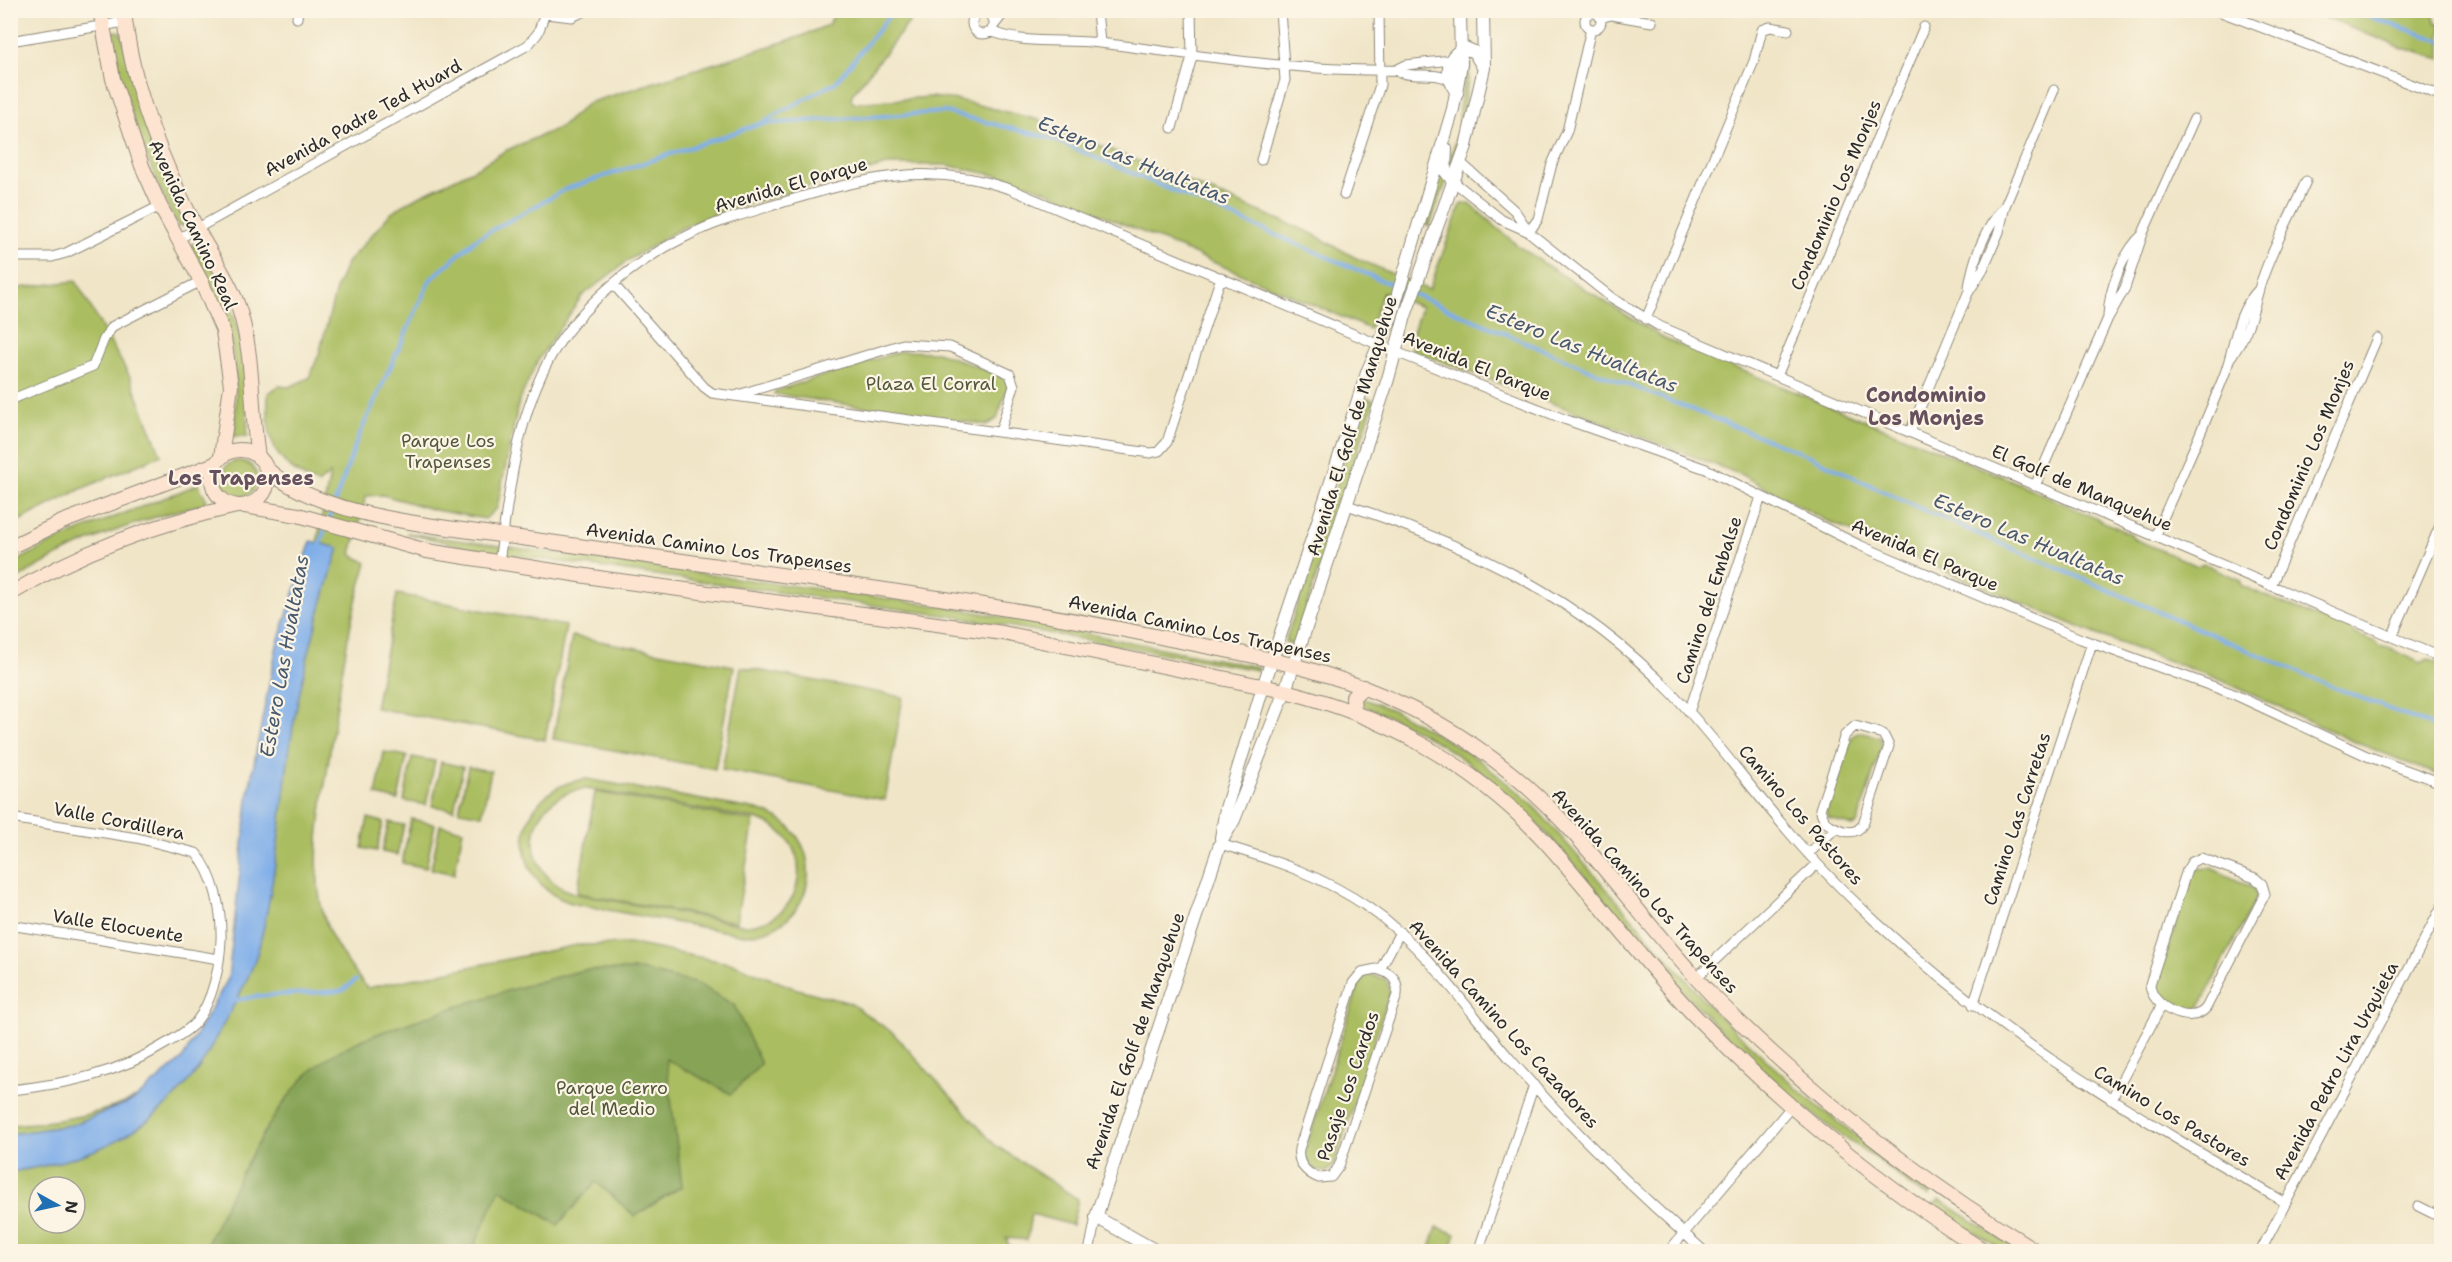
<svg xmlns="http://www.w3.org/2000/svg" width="2452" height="1262" font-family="'Shantell Sans',sans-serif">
	<rect width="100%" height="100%" fill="#fcf5e5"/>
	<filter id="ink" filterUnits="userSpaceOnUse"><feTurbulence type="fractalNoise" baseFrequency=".0167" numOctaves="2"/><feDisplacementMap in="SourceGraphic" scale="12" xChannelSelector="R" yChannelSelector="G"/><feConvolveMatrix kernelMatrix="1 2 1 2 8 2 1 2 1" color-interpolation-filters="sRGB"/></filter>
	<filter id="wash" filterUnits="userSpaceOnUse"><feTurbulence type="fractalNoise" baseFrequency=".008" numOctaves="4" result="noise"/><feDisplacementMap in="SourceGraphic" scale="24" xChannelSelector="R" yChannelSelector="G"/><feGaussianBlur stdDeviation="1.35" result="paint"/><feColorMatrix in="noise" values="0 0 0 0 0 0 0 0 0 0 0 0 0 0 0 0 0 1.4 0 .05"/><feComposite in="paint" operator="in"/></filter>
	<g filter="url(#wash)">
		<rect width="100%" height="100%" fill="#f0e5c7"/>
		<path fill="#aabd60" stroke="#6a7446" stroke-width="1.5" fill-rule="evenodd" d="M837,11H918L853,93L851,98L853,103L930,97L958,100L1039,120L1311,233L1354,257L1429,290L1461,204H1470L1517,245L1551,268L1665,339L2011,480L2131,534L2134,539L2198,566L2205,564L2240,580L2242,586L2324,620L2330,618L2352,627L2353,633L2376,642L2378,646L2389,648L2421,663L2428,659L2441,665V776L2350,740L2221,680L2098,635L1825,520L1742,475L1412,350L1410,341L1421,307L1383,292L1370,329L1039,188L1004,177L946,165H887L726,210L680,229L630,259L582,296L538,360L519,401L497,508L485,519L435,510L383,495L366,496L351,554L367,563C347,624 340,687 330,751C323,802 311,853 321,905C327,938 347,962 367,988L577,945L632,944L734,964L794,988L850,1003L893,1033L995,1145L1078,1199L1072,1225L1031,1214L1027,1240L1006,1238L1012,1252H11V1125C67,1122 139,1109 181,1068C198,1051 214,1031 229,1012L330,474L318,484C272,464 266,440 268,393L279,386L289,387L309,378L319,354L337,286L347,263L390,214L411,200L475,169L507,150L561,127L588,103L802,36L828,25ZM39,1187H75V1223H39Z
			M2307,11H2432L2436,23H2441V59L2400,47Z
			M118,31L122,35C137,104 154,157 186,221L184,226H178C148,168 127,108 113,45V32Z
			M1468,57L1471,59L1464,108L1465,130L1451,165L1449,161L1460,128L1459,109Z
			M1439,175L1446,182L1429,227L1424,221Z
			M196,242L199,243C219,278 236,312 243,351C248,379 246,408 248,436H234C240,352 231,322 192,249L191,245Z
			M76,281L130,377L161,455L81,489L11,525V289Z
			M901,351L937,352L1003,376L1008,386L997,419L987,425L774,394L775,391Z
			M1368,398L1373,400V404L1294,645L1285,642L1364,401Z
			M221 479a18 18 0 1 1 36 0a18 18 0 1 1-36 0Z
			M198,484L207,500L203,504C138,520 67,545 11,583V565C70,529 135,512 198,484Z
			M406,533L956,608L1258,667L1257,670L957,617L482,551Z
			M397,594L566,626L545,740L375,708Z
			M572,636L734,666L715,769L553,739Z
			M741,667L903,697L885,800L722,770Z
			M1359,697L1395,711L1452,743L1479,760L1532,804L1713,1010L1804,1095L1930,1194L1929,1196C1909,1188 1892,1169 1874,1157C1796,1109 1726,1039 1665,971C1569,862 1502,756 1358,704Z
			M1858,732L1880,737L1882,746L1857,824L1852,826L1828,818L1826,811L1852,737Z
			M384,752L407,756L398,800L376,795Z
			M412,757L435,761L426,805L404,801Z
			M441,762L463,767L454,810L432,806Z
			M468,767L491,771L482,815L459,811Z
			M587,779L757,810C832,829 822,931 744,935L575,904C501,884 511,786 587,779ZM587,789L755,819C819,836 810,923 744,925L577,894C515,877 522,793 587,789Z
			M595,792L754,821L736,922L577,893Z
			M368,818L383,822L377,851L362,848Z
			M411,819L435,824L426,868L402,863Z
			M389,822L404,825L397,855L382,852Z
			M440,825L463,830L454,874L431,869Z
			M2211,868L2254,888L2257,897L2199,1008L2189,1011L2157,993L2156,984L2194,869Z
			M1367,974L1386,979L1390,992L1335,1163L1327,1172C1316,1173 1305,1165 1304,1153L1360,981Z
			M1940,1200L2020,1251H2004L1932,1206Z
			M1437,1227L1456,1234L1450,1251H1429Z"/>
		<path fill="#87a456" stroke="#596840" stroke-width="1.5" d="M584,970H640L698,984L734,1005L761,1064L731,1094L666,1059L682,1186L635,1216L596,1182L558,1225L500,1189L472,1251H204C228,1198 272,1102 318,1065C347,1042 382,1032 417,1020C472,1001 527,984 584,970Z"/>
		<path fill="#7faee9" stroke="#556c8a" stroke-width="1.5" d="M311,541L339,548C318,613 300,678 290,746C281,812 276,881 259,947C252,974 236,1001 223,1025C214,1040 207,1058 196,1072C148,1136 88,1160 11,1172V1134L72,1125L134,1100L182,1059L228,979L249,791L263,715L277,645Z"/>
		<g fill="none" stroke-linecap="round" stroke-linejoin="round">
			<path stroke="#7faee9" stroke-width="4" d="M2349,10L2442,41
				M763,122L836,82L894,10
				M329,519L357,440L430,280L476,239L566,189L760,124L945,112L1050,138L1588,369L1810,456L1914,506L2331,686L2442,730
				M319,548L326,526
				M233,1001L258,996L342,991L356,980"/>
		</g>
	</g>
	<g filter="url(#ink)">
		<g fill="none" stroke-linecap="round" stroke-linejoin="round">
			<defs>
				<path id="minor" d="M1097,10L1100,43
					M2216,10L2442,96
					M972 23a11 11 0 1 1 22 0a11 11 0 1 1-22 0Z
					M1585 21a8 8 0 1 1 16 0a8 8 0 1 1-16 0Z
					M546,14L572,17L587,10
					M297,18L298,10
					M1600,18L1611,15L1652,22
					M995,24L1006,10
					M991,31C1026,46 1063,38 1100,43C1199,55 1296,72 1396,70L1406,65L1451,60
					M10,41L125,22
					M1396,70C1412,80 1433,70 1449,80
					M1172,128L1192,57L1191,10
					M1261,160L1285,80L1280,10
					M1460,162L1515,211L1529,232
					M1454,182L1502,220L1529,232L1612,298L1659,326L2442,658
					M1344,195L1380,85L1379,10
					M1529,232L1538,219L1552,164L1567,131L1591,29
					M178,239L528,45L538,33L546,10
					M10,257H52L66,253L160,206
					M614,285L704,387L712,393L1151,453L1159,451L1167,442L1221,277
					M1969,287C1973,260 1985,228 2004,207
					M2108,316C2109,289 2123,252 2143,234
					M1646,319L1754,61L1762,30L1770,27L1788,30
					M2230,358C2247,337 2252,314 2259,289C2269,254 2291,216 2306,181
					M1777,376L1924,27
					M738,395L903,344L950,347L1010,374L1014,386L1000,432
					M10,400L93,366L104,339L113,326L201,281
					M1910,432L1968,293L1983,269L1999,232L2005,206L2054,90
					M2035,486L2108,318L2125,288L2143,233L2194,119
					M1347,505C1473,547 1579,597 1673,694C1714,737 1749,786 1788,831C1815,863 1844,892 1875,921C2002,1038 2138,1117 2286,1203
					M2155,537C2178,482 2204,428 2225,373C2236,343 2235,314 2259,289
					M499,562C509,494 516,418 551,356C580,306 633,262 685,237C716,221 751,212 784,202C865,178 927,161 1010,189L1396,352L1564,419L1706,469L1859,545L2081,639L2231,693L2367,756L2442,783
					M2271,586L2377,338
					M2392,637L2442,521
					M1689,712L1761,497
					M1855,726L1883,734L1889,746L1863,824C1854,839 1837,829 1825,822L1820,809L1845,735Z
					M10,818L137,838L196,853C215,875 222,912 221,940C220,965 213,1001 196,1022C188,1031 177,1037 167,1043C118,1074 66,1084 10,1090
					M1220,844C1274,860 1323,876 1369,908C1427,948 1466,1008 1511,1060C1571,1129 1636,1192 1705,1252
					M1808,854L1836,828
					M2201,858L2255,878L2262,884L2265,894L2206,1008C2191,1027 2150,1006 2150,984L2187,870L2192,862Z
					M10,925L219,959
					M1376,969C1390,972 1399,979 1397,995L1339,1166L1331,1177L1319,1178C1306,1173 1297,1163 1299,1149L1353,983L1362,972Z
					M1380,970L1400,932
					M1696,978L1817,864
					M1973,1005L2092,643
					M2111,1100L2162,1005
					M2418,1206L2442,1218
					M1089,1252L1096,1217
					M1478,1252L1534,1085
					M1668,1252L1791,1107
					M2260,1252L2442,906"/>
				<path id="tertiary" d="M1457,93C1446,77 1444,57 1465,48L1474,52L1483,67
					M1446,149L1445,171L1454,182
					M1221,838L1226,808L1263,687L1368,370L1391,317L1453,109L1461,64L1460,10
					M1158,1252L1096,1217L1220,844L1234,820L1285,691L1388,379L1405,316L1466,146L1484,68L1483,10"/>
				<path id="secondary" d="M100,10L113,79L142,166L160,206L201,281L223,331L231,386L221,457
					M124,10C131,86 161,160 196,227C209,252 227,276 237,303C255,353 250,405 258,457
					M212 478a28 28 0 1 1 56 0a28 28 0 1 1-56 0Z
					M266,468C315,514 420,524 485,533C526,539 566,544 606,550C789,577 973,599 1155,636C1217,649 1282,659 1342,680C1429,709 1506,760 1568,827C1618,882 1661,943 1713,996C1811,1095 1919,1180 2038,1252
					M245,506L298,515L427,551L605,579L1003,633L1285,691C1382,715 1471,763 1540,836C1594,894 1640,959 1695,1016C1783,1105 1880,1185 1986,1252
					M10,547L62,522L215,464
					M10,594C80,552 157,523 237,506
					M1354,711L1353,697L1363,687"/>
			</defs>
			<use href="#minor" stroke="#8e8879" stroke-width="11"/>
			<use href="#tertiary" stroke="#8e8879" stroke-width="14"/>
			<use href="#secondary" stroke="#8e8879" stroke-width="16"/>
			<use href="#minor" stroke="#fff" stroke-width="9"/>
			<use href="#tertiary" stroke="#fff" stroke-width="12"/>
			<use href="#secondary" stroke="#fde4d0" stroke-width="14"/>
		</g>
	</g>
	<g text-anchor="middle" stroke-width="4.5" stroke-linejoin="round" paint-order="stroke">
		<g font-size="18" fill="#2b2b2b" stroke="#fcf5e5">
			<text transform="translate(363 118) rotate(-29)" y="6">Avenida Padre Ted Huard</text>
			<text transform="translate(791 185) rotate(-16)" y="6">Avenida El Parque</text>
			<text transform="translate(1836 195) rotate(-67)" y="6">Condominio Los Monjes</text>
			<text transform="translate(193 225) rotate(65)" y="6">Avenida Camino Real</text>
			<text transform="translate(1477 366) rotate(22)" y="6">Avenida El Parque</text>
			<text transform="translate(1352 426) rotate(-73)" y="6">Avenida El Golf de Manquehue</text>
			<text transform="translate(2309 455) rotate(-67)" y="6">Condominio Los Monjes</text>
			<text transform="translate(2082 488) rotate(23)" y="6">El Golf de Manquehue</text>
			<text transform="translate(719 548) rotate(8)" y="6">Avenida Camino Los Trapenses</text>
			<text transform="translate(1925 555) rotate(23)" y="6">Avenida El Parque</text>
			<text transform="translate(1709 600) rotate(-72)" y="6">Camino del Embalse</text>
			<text transform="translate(1200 629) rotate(12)" y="6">Avenida Camino Los Trapenses</text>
			<text transform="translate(1801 815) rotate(49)" y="6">Camino Los Pastores</text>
			<text transform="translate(2017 819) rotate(-72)" y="6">Camino Las Carretas</text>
			<text transform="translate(119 821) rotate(11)" y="6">Valle Cordillera</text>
			<text transform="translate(1645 891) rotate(48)" y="6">Avenida Camino Los Trapenses</text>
			<text transform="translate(118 926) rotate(9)" y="6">Valle Elocuente</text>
			<text transform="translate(1504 1024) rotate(48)" y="6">Avenida Camino Los Cazadores</text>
			<text transform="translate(1135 1041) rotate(-71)" y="6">Avenida El Golf de Manquehue</text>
			<text transform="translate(2336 1071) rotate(-62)" y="6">Avenida Pedro Lira Urquieta</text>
			<text transform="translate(1348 1086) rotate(-71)" y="6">Pasaje Los Cardos</text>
			<text transform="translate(2172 1116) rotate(31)" y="6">Camino Los Pastores</text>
		</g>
		<g font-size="18" fill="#51573b" stroke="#fcf5e5">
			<text x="931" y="390">Plaza El Corral</text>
			<text x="448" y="447">Parque Los<tspan x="448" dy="21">Trapenses</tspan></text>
			<text x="612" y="1094">Parque Cerro<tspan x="612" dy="21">del Medio</tspan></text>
		</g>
		<g font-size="20" font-style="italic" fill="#48596e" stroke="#fcf5e5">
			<text transform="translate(1134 160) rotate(22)" y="7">Estero Las Hualtatas</text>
			<text transform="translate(1582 348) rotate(22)" y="7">Estero Las Hualtatas</text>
			<text transform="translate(2029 539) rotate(23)" y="7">Estero Las Hualtatas</text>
			<text transform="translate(284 656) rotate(-80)" y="7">Estero Las Hualtatas</text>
		</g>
		<g font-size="20" font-weight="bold" fill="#67505d" stroke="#fcf5e5">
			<text x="1926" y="402">Condominio<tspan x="1926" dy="23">Los Monjes</tspan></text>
			<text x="241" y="485">Los Trapenses</text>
		</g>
	</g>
	<rect width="2452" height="1262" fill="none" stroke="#fcf5e5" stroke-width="36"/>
	<g transform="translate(57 1205) rotate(98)"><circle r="28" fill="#fcf5e5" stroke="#a8a49b" stroke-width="1.5"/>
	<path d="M0-4.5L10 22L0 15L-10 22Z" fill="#1f6fb2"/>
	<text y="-9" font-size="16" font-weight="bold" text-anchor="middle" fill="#2b2b2b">N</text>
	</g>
</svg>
